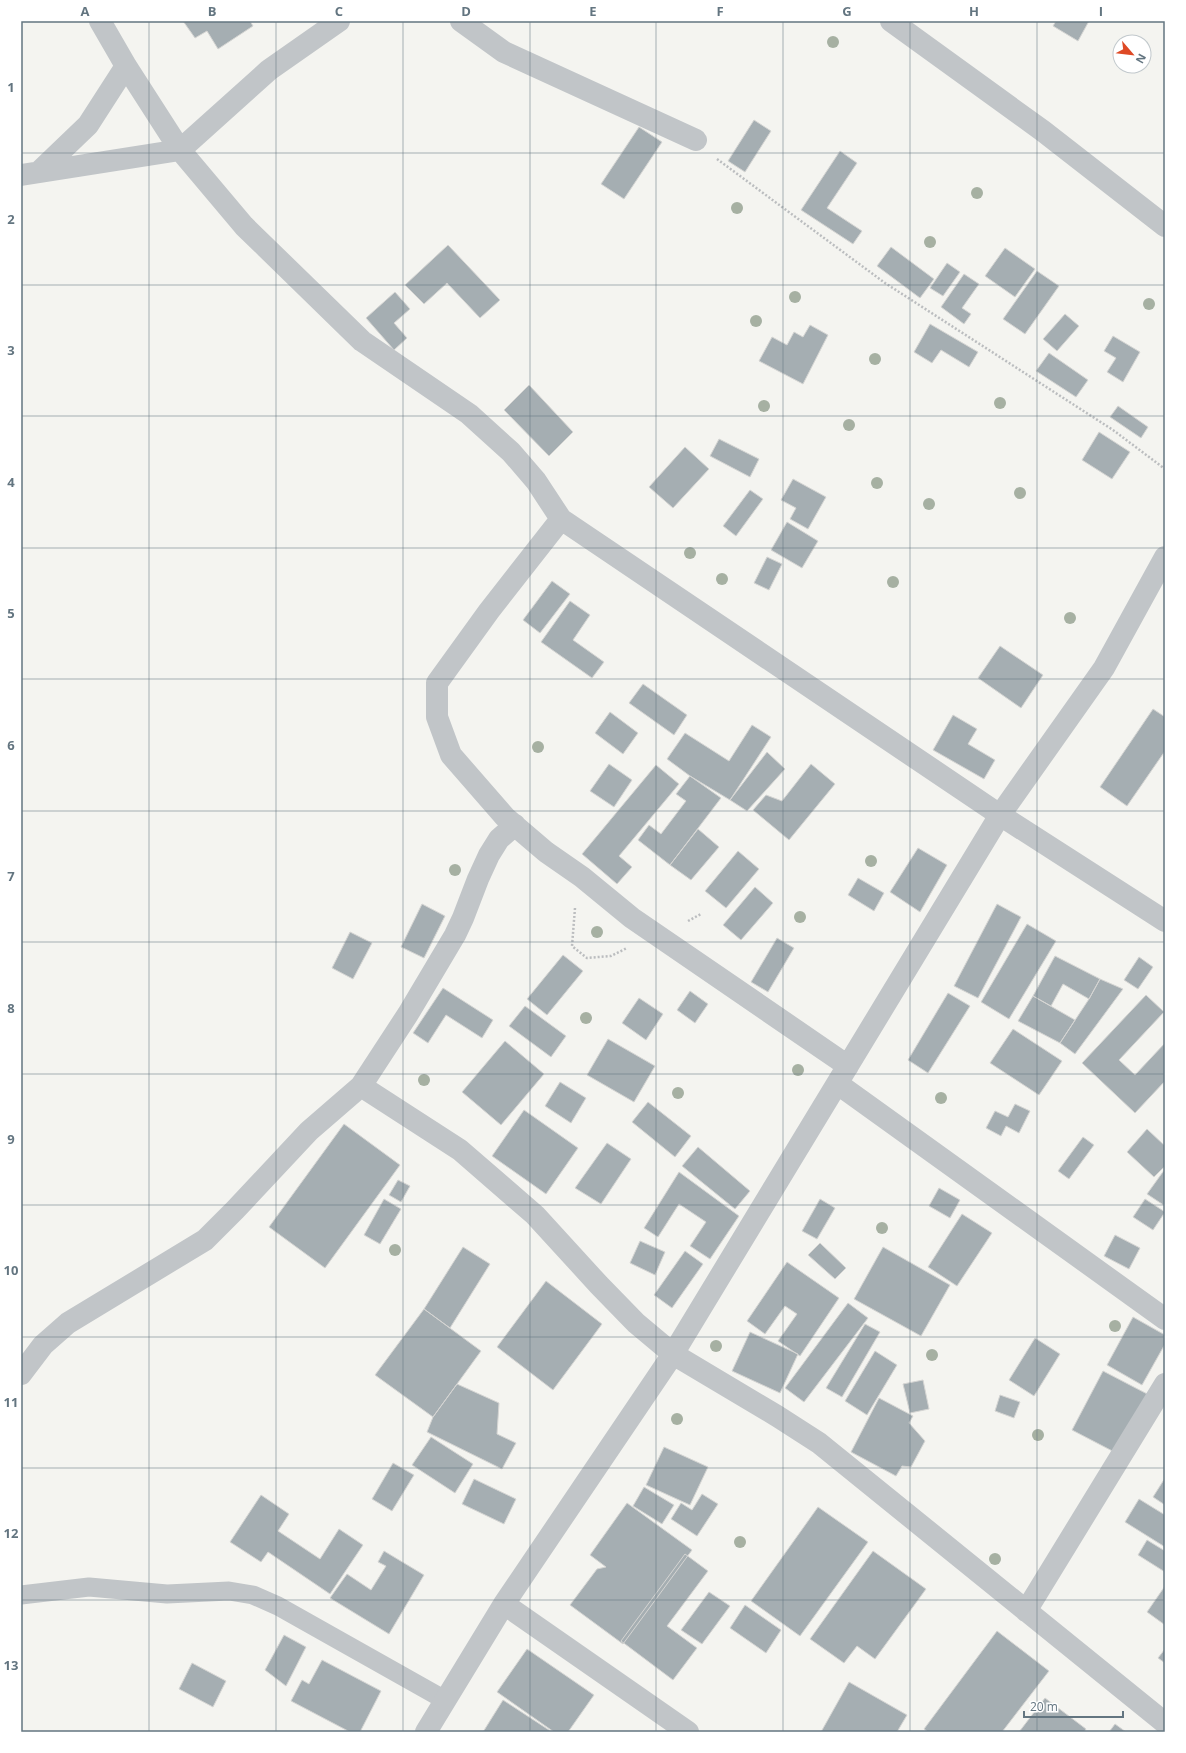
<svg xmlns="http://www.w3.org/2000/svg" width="1186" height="1753" font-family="'Open Sans',sans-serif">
	<rect width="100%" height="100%" fill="#f4f4f0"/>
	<path fill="#a5aeb2" stroke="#d5d5d3" d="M183,21H250L253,26L218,49L207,31L195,38Z
		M1056,21H1089L1078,41L1053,26Z
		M754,120L771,131L745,172L728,161Z
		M639,127L662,142L624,199L601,184Z
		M840,151L857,163L827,208L862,231L853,244L801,210Z
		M448,245L500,300L480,318L447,283L424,304L405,285Z
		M891,247L934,279L920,298L877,266Z
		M1005,248L1035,269L1015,297L985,276Z
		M947,263L960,272L943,296L930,288Z
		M1037,271L1059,286L1025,334L1003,319Z
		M964,274L979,284L962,308L971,314L964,324L941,307Z
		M395,292L410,309L394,323L407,338L394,350L366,318Z
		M1065,314L1079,326L1057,351L1043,339Z
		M930,324L978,352L969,367L941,350L932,363L914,352Z
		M810,325L828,335L803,384L759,361L772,337L787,345L794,332L803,337Z
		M1113,336L1140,352L1123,382L1107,372L1116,358L1104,351Z
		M1049,353L1088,380L1076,397L1036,371Z
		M529,385L573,432L549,456L504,410Z
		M1118,406L1148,427L1141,438L1110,417Z
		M1099,432L1130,452L1112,479L1082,460Z
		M719,439L759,459L750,477L710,456Z
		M685,447L709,469L673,508L649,487Z
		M793,479L826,497L808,529L790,519L796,508L781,500Z
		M750,490L763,499L736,536L723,526Z
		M787,522L818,541L802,568L771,550Z
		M767,557L782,564L769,590L754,583Z
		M552,581L570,594L540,633L523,620Z
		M570,601L590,615L573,640L604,662L592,678L541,642Z
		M1000,646L1043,675L1021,708L978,678Z
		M643,684L687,715L674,735L629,703Z
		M1153,709L1165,717V751L1127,806L1100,787Z
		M610,712L638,733L623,754L595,733Z
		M953,715L977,729L968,744L995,760L984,779L933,750Z
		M752,725L771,737L730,800L690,776L667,759L685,733L729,761Z
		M767,752L785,769L747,811L730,800Z
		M609,764L632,780L614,807L590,791Z
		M811,764L835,784L789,840L753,810L766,795L782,801Z
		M656,765L679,784L619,856L632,867L617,884L582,854Z
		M690,776L721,798L670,865L638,840L649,825L661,834L686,801L676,794Z
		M698,829L719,847L691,880L670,865Z
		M918,848L947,865L920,912L890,892Z
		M738,851L759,869L726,908L705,891Z
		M858,878L884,893L874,911L848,895Z
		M755,887L773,903L741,940L723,925Z
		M422,904L445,916L424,958L401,947Z
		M997,904L1021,917L978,998L954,986Z
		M1027,924L1056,941L1009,1019L981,1002Z
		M350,932L372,943L353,979L332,968Z
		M777,938L794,948L768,992L751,982Z
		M563,955L583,971L547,1015L527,999Z
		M1055,956L1100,979L1089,999L1063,984L1051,1006L1033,996Z
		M1139,957L1153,967L1138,989L1124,980Z
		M1100,979L1123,989L1075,1054L1060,1043L1089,999Z
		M443,988L493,1020L482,1038L446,1015L428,1043L413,1033Z
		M690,991L708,1004L695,1023L677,1010Z
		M948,993L970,1006L928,1073L908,1060Z
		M1146,995L1164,1012L1119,1060L1135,1075L1165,1043V1081L1135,1113L1082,1063Z
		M1033,996L1075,1020L1060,1043L1018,1021Z
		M639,998L663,1014L646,1040L622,1023Z
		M525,1006L566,1036L551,1057L509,1026Z
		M1013,1029L1062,1061L1039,1095L990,1063Z
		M608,1039L655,1066L634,1102L587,1075Z
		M505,1041L544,1074L501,1125L462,1092Z
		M560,1082L586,1098L571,1123L545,1106Z
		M648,1102L691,1136L675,1157L632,1122Z
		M1015,1104L1030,1111L1019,1133L1006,1126L1001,1136L986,1128L995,1111L1008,1117Z
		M524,1110L578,1148L546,1194L492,1156Z
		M344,1124L400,1165L325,1268L269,1227Z
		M1147,1129L1165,1146V1166L1154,1177L1127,1152Z
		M1083,1137L1094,1145L1069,1179L1058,1171Z
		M607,1143L631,1159L601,1204L575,1188Z
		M698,1147L750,1191L735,1209L682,1166Z
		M1165,1169V1206L1147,1194Z
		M679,1172L739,1216L710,1259L690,1246L706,1222L679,1204L658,1237L644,1228Z
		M398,1180L410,1186L401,1202L389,1195Z
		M939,1188L960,1200L950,1218L929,1206Z
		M384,1199L401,1209L380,1244L364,1235Z
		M820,1199L835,1208L817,1239L802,1231Z
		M1145,1199L1165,1212L1153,1230L1133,1217Z
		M962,1214L992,1233L957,1286L928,1267Z
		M1115,1235L1140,1248L1129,1269L1104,1256Z
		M640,1241L665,1252L655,1275L630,1263Z
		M820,1243L846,1268L835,1279L808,1255Z
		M463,1247L490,1264L450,1328L424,1309Z
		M883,1247L950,1285L921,1336L854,1299Z
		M685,1251L703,1264L672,1308L654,1295Z
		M787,1262L839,1298L800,1356L778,1341L797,1314L785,1306L765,1334L747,1321Z
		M546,1281L602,1324L553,1390L497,1347Z
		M848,1303L868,1318L804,1402L785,1388Z
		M424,1309L481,1351L433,1417L375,1375Z
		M1133,1317L1165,1335V1344L1142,1385L1107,1365Z
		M865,1324L880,1332L842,1397L826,1388Z
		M750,1332L798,1354L780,1393L732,1371Z
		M1035,1338L1060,1354L1034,1396L1009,1380Z
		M875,1351L897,1365L867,1415L845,1401Z
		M1103,1371L1153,1397L1122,1456L1072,1430Z
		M923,1380L929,1409L910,1413L903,1384Z
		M457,1384L499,1403L497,1434L516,1443L502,1469L427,1432L433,1417Z
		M1000,1395L1020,1402L1014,1418L995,1411Z
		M879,1398L913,1416L909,1423L925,1441L911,1467L902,1466L896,1476L851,1452Z
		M431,1437L473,1464L455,1493L412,1465Z
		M664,1447L708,1467L690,1505L646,1485Z
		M393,1463L414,1475L392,1511L372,1499Z
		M1165,1478V1505L1153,1497Z
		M474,1479L516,1499L504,1524L462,1504Z
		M644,1487L674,1505L662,1524L633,1506Z
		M702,1494L718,1504L697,1536L671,1519L681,1503L692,1510Z
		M261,1495L289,1514L278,1531L320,1559L339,1529L363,1545L330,1594L268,1552L261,1562L230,1542Z
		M1139,1499L1165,1515V1547L1125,1522Z
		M627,1503L692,1550L623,1644L570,1605L597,1569L606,1567L590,1555Z
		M818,1507L868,1542L800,1636L751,1601Z
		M1147,1540L1165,1551V1572L1138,1555Z
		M384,1551L424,1575L389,1634L330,1598L347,1574L371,1590L386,1566L378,1562Z
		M873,1551L926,1589L875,1659L857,1646L844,1663L810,1639Z
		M685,1554L708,1571L667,1626L697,1648L673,1680L621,1641Z
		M1165,1586V1625L1147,1612Z
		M709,1592L730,1606L702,1644L681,1630Z
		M745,1605L781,1630L766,1653L730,1628Z
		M997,1631L1049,1671L1002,1732H928L924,1729Z
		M284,1635L306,1647L286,1686L265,1670Z
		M527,1649L594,1695L568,1732H554L497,1692Z
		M1165,1649V1663L1158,1658Z
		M322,1660L381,1691L360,1732H350L291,1701L302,1680L309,1684Z
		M192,1663L226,1681L213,1707L179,1689Z
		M849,1682L907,1715L897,1732H821Z
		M1045,1698L1086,1729L1084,1732H1019Z
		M503,1700L552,1732H483Z
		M1115,1724L1126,1732H1109Z"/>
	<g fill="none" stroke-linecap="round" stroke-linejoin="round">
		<path stroke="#bbbdbf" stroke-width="2.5" stroke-dasharray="2 2" stroke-linecap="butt" d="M717,159L885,283L1113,430L1165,469
			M575,908L572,946L587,958L611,956L627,948
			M688,921L701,914"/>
		<path stroke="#c1c5c8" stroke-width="19" d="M21,1595L89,1587L167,1594L229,1591L253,1595L278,1606L445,1700"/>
		<path stroke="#c1c5c8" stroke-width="22" d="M100,21L126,66L180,150L244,226L362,341L469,414L511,452L536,481L561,519L1000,815L1165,921
			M461,21L504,52L696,140
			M891,21L1043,131L1165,226
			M40,171L88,125L126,66
			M21,175L180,150L269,70L339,21
			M561,519L489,611L437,683V717L451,755L505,817L546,852L582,877L632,918L848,1066
			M838,1084L1165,1319
			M361,1086L460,1150L535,1215L599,1285L636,1323L673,1354L777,1416L819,1443L1165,1723
			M21,1374L43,1345L68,1323L205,1240L235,1210L309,1131L361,1086L408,1014L455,935L463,918L478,879L489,855L499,839L515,825
			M504,1604L688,1732
			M1026,1611L1165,1384
			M426,1732L504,1604L673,1354L1000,815L1104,668L1165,557"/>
	</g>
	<g fill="#a6b0a2">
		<circle cx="833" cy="42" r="6"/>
		<circle cx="977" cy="193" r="6"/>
		<circle cx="737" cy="208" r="6"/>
		<circle cx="930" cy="242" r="6"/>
		<circle cx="795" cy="297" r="6"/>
		<circle cx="1149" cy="304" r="6"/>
		<circle cx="756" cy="321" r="6"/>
		<circle cx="875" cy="359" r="6"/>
		<circle cx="1000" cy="403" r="6"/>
		<circle cx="764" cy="406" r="6"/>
		<circle cx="849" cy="425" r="6"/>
		<circle cx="877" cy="483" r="6"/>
		<circle cx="1020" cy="493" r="6"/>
		<circle cx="929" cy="504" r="6"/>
		<circle cx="690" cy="553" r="6"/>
		<circle cx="722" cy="579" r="6"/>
		<circle cx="893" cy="582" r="6"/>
		<circle cx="1070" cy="618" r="6"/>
		<circle cx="538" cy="747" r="6"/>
		<circle cx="871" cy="861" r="6"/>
		<circle cx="455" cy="870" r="6"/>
		<circle cx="800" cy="917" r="6"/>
		<circle cx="597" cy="932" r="6"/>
		<circle cx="586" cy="1018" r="6"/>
		<circle cx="798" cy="1070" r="6"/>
		<circle cx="424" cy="1080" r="6"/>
		<circle cx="678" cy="1093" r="6"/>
		<circle cx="941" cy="1098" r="6"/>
		<circle cx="882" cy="1228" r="6"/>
		<circle cx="395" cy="1250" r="6"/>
		<circle cx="1115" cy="1326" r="6"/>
		<circle cx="716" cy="1346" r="6"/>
		<circle cx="932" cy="1355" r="6"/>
		<circle cx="677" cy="1419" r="6"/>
		<circle cx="1038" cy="1435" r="6"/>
		<circle cx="740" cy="1542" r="6"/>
		<circle cx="995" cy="1559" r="6"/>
	</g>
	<path fill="none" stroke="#637580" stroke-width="1" stroke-opacity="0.55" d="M149,21V1732M276,21V1732M403,21V1732M530,21V1732M656,21V1732M783,21V1732M910,21V1732M1037,21V1732M21,153H1165M21,285H1165M21,416H1165M21,548H1165M21,679H1165M21,811H1165M21,942H1165M21,1074H1165M21,1205H1165M21,1337H1165M21,1468H1165M21,1600H1165"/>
	<rect width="1186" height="1753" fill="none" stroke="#ffffff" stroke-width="44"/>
	<g transform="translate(1132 54) rotate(118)"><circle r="19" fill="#ffffff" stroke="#c1c8cc"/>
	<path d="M0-3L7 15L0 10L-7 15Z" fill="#de4925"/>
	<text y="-6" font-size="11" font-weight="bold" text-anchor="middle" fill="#637580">N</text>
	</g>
	<path d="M1024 1711v6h99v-6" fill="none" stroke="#637580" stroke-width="2"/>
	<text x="1030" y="1711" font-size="12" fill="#637580" stroke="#ffffff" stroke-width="3" paint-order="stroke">20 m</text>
	<rect x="22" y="22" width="1142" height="1709" fill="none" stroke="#637580" stroke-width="1.5"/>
	<g font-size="13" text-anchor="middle" font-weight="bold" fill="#637580">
		<text x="85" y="16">A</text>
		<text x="212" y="16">B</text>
		<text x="339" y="16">C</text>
		<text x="466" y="16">D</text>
		<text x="593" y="16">E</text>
		<text x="720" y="16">F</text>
		<text x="847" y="16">G</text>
		<text x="974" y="16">H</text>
		<text x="1101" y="16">I</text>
		<text x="11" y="92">1</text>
		<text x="11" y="224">2</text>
		<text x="11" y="355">3</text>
		<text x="11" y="487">4</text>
		<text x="11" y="618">5</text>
		<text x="11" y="750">6</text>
		<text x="11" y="881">7</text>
		<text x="11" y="1013">8</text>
		<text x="11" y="1144">9</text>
		<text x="11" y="1275">10</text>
		<text x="11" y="1407">11</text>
		<text x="11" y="1538">12</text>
		<text x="11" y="1670">13</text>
	</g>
</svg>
